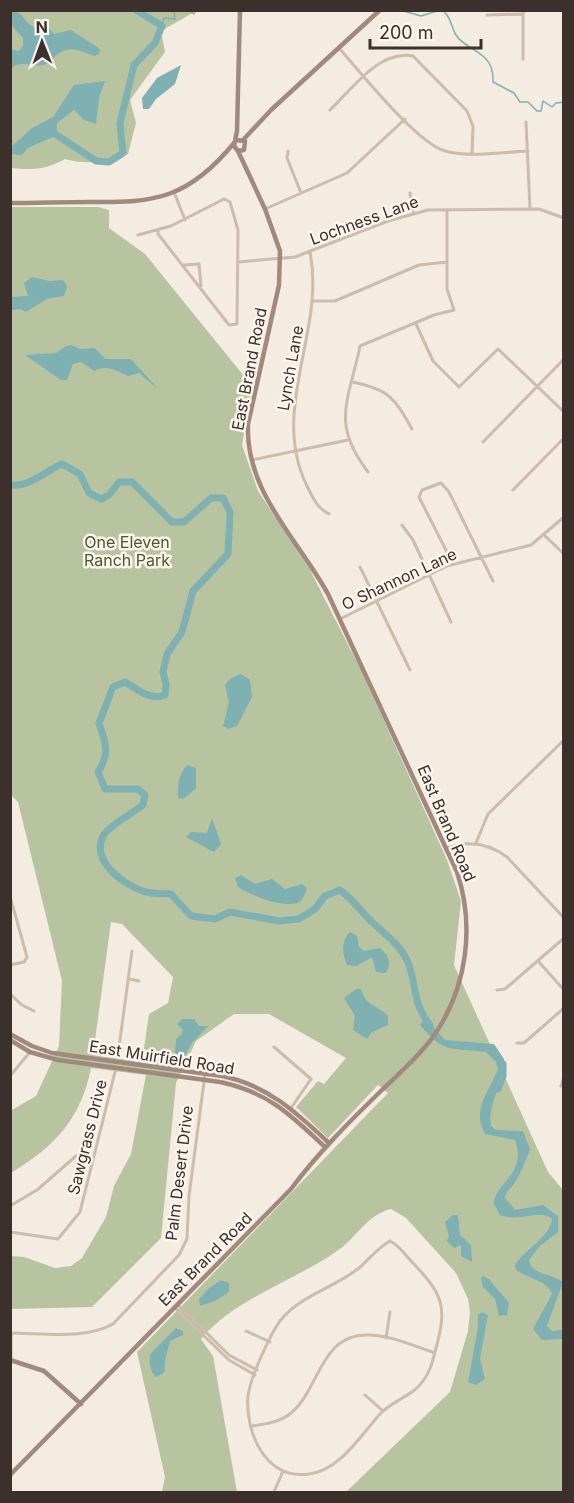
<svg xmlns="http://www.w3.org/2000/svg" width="574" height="1503" font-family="Inter,sans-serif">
	<rect width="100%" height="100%" fill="#f4ebe1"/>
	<path fill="#b8c4a0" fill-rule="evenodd" d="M10,11H196L161,31L165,52L130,100L136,123L128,154C105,162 88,165 65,159C45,170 33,170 11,168Z
		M11,207H98L109,210V228L145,254L252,386L242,445L258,491L309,568L362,672L447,860L461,901L454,965L548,1172L563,1190V1492H346L450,1392L468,1331L470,1312L468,1299L456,1273L406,1218L391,1209C366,1215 357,1238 337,1251C293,1282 237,1297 201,1339L213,1356L237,1492H162L165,1477L137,1352L388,1093L378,1085L328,1138L296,1107L318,1081L324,1084L346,1058L269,1014H234L196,1041L176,1083L161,1238L92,1307L11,1309V1256L24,1257L55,1268L71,1266L82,1258L106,1217L114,1186L131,1154L146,1075L91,1068C81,1119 54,1147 11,1173L10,1111L36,1096L59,1046L62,981L18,802L11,795ZM111,922L122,924L173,977L168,1003L149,1014L142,1062L93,1055Z"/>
	<path fill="#7fb0b2" d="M13,11C24,12 24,22 32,26C37,29 42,26 48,27L54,34L71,30L100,49L99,54L94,56C83,52 70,45 58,54C52,58 51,64 43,65C31,67 22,60 11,68V49L19,51L23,46V38C16,30 5,22 13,11Z
		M181,65L175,84L156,99L149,109H143L142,98L157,78Z
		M105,81L99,98L96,124L84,120L74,110L57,123V135L28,148L22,155L11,154V147L32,128L53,117L74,85Z
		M32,277L50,281L63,280L67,286L64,296L47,299L26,312L21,309L11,310V297L28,296L24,283Z
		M71,345L80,349L95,348L105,359H131L158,389L139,373L128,376C116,371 108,364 94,371L81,362L73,364L67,380H61L25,355L56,353L64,347Z
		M241,674L250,680L252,697L237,726L228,729L223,726L229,702L225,685L231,678Z
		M188,765L196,768V788L185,798L179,799C176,790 179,770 188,765Z
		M212,818L221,844L214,852L186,837L191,832L207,833Z
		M241,875L255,884L272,879L285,889L302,884L307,888C305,894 303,901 297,903C283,908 250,895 238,887L235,878Z
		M350,932L357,936L359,947L364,951L380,948C388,955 392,962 386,973L376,972L372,957L357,966L347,965C342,954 341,941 350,932Z
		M356,989H361C365,1006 378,1005 388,1016V1025L372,1032L367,1039L353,1030L355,1016L344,998Z
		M425,1017L445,1040L494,1044L504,1059C505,1084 487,1101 491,1126L496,1130L523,1131L530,1149C524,1165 518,1182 506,1193L505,1198L515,1210L543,1205L558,1216V1232L540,1246L529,1260C532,1276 552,1273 563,1282L547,1326L552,1331L563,1330V1339L542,1340L533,1329L552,1294C546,1279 528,1279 516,1270L515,1265C525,1249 549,1238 552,1219C540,1208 520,1223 500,1215L494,1204C494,1183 528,1174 515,1140L485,1134C471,1111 489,1092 498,1069L496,1062L486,1052C451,1047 445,1055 420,1025Z
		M194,1019L199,1026H208L192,1043L180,1065L175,1052L176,1039L181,1035L183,1030L177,1024L182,1019Z
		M453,1215H458L460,1235L471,1245L472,1262L461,1256V1245L454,1248L447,1241L449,1236L445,1222Z
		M483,1276L489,1279L509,1303L507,1315L499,1316L495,1299L483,1287L481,1278Z
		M221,1280L229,1283V1292L217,1300L200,1306L199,1299L209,1288Z
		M482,1312L488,1315L480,1359L485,1379L476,1385L468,1382L478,1327V1315Z
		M176,1328L183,1331V1335L170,1341C168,1350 163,1364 165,1372L156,1377C150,1372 148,1360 151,1353Z"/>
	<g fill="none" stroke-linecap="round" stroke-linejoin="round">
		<path stroke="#7fb0b2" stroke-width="1.5" d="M188,10L194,14L196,10
			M400,10L421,16L440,10
			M442,10C451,16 451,27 456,35C464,48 482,50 489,63C493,70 493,75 493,82L514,93L520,102H528L537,111H541L543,101L552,107L556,103L564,102
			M162,26L164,18L175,19L174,10"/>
		<path stroke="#7fb0b2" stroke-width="7" d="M49,130L96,161L109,162L123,153L120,123L134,65L155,43L162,26L136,10
			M10,485C29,488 45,471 62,464L80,474L89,493L101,499L109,495L119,482H132L172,522H184L211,498H223L230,512L228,554L193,591L182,632L167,654L163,672L166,684L165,695C150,701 137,689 125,682L113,687L99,723C106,743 110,754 98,772L105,789H138L145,795L143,805C134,812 111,825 105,833C88,859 122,884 143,891C151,894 162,894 171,894L191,916L215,919L230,912L279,921L299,919L315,909L325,896L340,890C353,899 361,912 373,923C387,936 402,946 409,965C417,988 412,1002 430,1025
			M498,1089L503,1076V1064"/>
		<path stroke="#cdbbac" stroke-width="3" d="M523,10V59
			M487,15L523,14
			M339,48C361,73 417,143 445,151C471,158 502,152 528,151
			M330,110C352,89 380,49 413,56L467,111L473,126L472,154
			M526,122L530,209
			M288,151L287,158L301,193
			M174,192L185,220
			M410,193L413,212
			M265,209L347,173L405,119
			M138,235L171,226L224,199L230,202L238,230L237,324L229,325L158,234V230
			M310,252C326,331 269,409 307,486C313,498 317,508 329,514
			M238,262L295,257L388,221L428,210L539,209L564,218
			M184,265L199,264L201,286
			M313,301H335L419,265L447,262
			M416,324L433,361L459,387L498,349L564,412
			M352,382C388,389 394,397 412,429
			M483,442L564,359
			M252,460L348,440
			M368,472C332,425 347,404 359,351L360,346L434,315L454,310L447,289V210
			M513,490L564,438
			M402,525L413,540L451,622
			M544,535L564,554
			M453,564L419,497L422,490L441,483L449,492L493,581
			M360,567L410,670
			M340,619L447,566L531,545L564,517
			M476,843L488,814L564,740
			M447,848C469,840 488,843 507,857L564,918
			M10,896L27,957L24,962L10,965
			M538,961L564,990
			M129,979L139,981
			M497,990L505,989L564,938
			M10,994L22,1005L34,1011
			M517,1043H524L564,1008
			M274,1047L311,1079L291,1108
			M117,1062L132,951
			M10,1076L30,1052
			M561,1086L564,1077
			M10,1206L37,1190L76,1156L93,1157
			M10,1232L58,1239L80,1212L116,1068
			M390,1241C399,1245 406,1256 413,1263C442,1294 448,1305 436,1348C433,1359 431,1371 423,1381C413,1396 393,1400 380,1414C361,1435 339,1471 309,1474C265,1480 245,1432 248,1396C250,1378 270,1335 280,1321C299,1296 336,1287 359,1268C369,1259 379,1247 390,1241Z
			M178,1305L229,1355L257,1370
			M174,1307L229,1360L255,1375
			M246,1331L270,1342
			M10,1333C42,1333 85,1340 113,1324L179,1255L187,1239L189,1196L205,1074
			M11,1333V1360
			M386,1338L390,1312
			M365,1395L383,1411
			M252,1426C266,1424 280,1422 291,1413C320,1389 320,1334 368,1335C390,1335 414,1346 435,1353
			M274,1492L283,1471"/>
		<path stroke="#a18a7d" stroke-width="4.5" d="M236,140L245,141L244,150L238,151L234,146L237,131L240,10
			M243,140L271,110L380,10
			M10,203C37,203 63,202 90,202C156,203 189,198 234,143
			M10,1034L32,1046L52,1053L222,1076C267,1085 296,1112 329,1143
			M10,1040L30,1052L58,1060L220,1082C268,1092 291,1115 325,1147
			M10,1360L44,1371L81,1404
			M10,1475L291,1189C318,1153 349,1122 381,1091C399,1073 420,1056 435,1034C467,987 475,926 457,872L328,594C297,538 245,491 248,424L279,285L280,251L265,209L238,151"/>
	</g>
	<g text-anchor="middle" stroke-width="5" stroke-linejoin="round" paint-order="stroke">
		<g font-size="16" fill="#3b302b" stroke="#fbf5ee">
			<text transform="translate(364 220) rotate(-20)" y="6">Lochness Lane</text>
			<text transform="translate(290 368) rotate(-80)" y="6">Lynch Lane</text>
			<text transform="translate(249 369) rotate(-79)" y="6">East Brand Road</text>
			<text transform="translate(399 579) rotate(-25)" y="6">O Shannon Lane</text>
			<text transform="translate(447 823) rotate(67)" y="6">East Brand Road</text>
			<text transform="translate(162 1057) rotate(9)" y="6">East Muirfield Road</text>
			<text transform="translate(87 1137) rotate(-76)" y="6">Sawgrass Drive</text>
			<text transform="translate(179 1173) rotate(-83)" y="6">Palm Desert Drive</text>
			<text transform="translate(205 1259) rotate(-45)" y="6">East Brand Road</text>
		</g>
		<g font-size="16" fill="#4a5a2e" stroke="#fbf5ee">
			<text x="127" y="548">One Eleven<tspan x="127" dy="18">Ranch Park</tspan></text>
		</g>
	</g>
	<rect width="574" height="1503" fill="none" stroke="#3b302b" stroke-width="24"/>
	<g transform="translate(42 42) rotate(359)" stroke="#fbf5ee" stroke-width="4.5" paint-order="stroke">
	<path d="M0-4.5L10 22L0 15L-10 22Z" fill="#3b302b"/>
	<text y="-9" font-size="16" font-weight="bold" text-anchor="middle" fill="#3b302b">N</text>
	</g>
	<path d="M370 39v9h111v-9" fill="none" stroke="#3b302b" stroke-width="3"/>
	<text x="379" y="39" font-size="18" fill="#3b302b" stroke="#fbf5ee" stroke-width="4.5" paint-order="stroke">200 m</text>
</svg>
